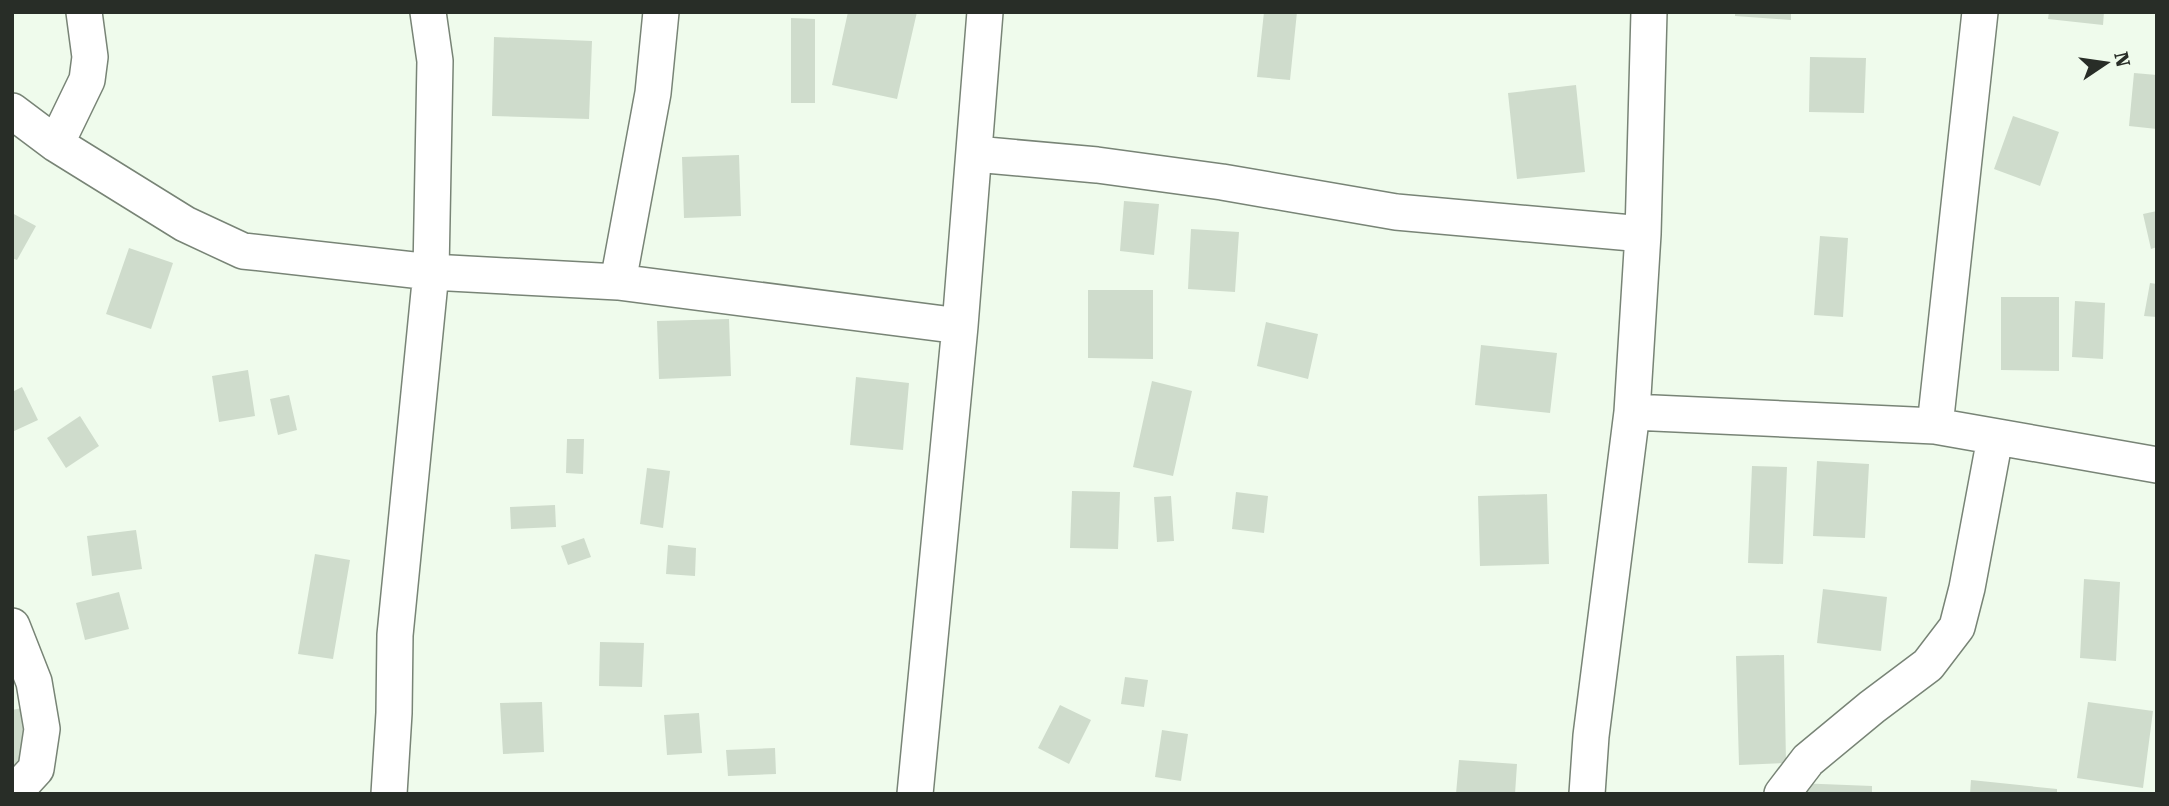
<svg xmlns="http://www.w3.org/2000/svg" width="2169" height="806" font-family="'Roboto Serif',serif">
	<rect width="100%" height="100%" fill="#effbec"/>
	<path fill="#cfdccc" d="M848,12H917L897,99L832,85Z
		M1264,12H1297L1290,80L1257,77Z
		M1735,12H1791V20L1735,16Z
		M2049,12H2104L2103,25L2048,19Z
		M791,18L815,19V103H791Z
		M494,37L592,41L589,119L492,116Z
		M1810,57L1866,58L1864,113L1809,112Z
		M2134,73L2157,75V129L2129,126Z
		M1576,85L1585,172L1517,179L1508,93Z
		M2013,116L2059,132L2040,186L1994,169Z
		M739,155L741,216L684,218L682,157Z
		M1124,201L1159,204L1154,255L1120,251Z
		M2157,211V247L2151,249L2143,214Z
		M12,213L36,226L17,260L12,258Z
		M1191,229L1239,232L1235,292L1188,289Z
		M1820,236L1848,238L1843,317L1814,315Z
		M129,248L173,263L151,329L106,314Z
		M2150,283L2157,284V317L2144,316Z
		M1088,290H1153V359L1088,358Z
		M2001,297H2059V371L2001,370Z
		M2075,301L2105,303L2103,359L2072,357Z
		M729,319L731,376L659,379L657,321Z
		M1266,322L1318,334L1308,379L1257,366Z
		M1481,345L1557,353L1550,413L1475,405Z
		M248,370L255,416L219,422L212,376Z
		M856,377L909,383L903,450L850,445Z
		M1152,381L1192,391L1173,476L1133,467Z
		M22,387L38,420L12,432V392Z
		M289,395L297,430L278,435L270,399Z
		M80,416L99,446L66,468L47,438Z
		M567,439H584L583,474L566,473Z
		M1817,461L1869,464L1865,538L1813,536Z
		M1752,466L1787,467L1783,564L1748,563Z
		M647,468L670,471L663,528L640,524Z
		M1072,491L1120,492L1118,549L1070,548Z
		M1236,492L1268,496L1264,533L1232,529Z
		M1547,494L1549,564L1480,566L1478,496Z
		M1171,496L1174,541L1157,542L1154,497Z
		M555,505L556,527L511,529L510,507Z
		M136,530L142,569L92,576L87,536Z
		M584,538L591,557L568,565L561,546Z
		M668,545L696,548L695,576L666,574Z
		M315,554L350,560L333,659L298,654Z
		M2084,579L2120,582L2116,661L2080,658Z
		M1823,589L1887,597L1881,651L1817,643Z
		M119,592L129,629L85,640L76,603Z
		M600,642L644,643L642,687L599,686Z
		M1784,655L1786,763L1739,765L1736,656Z
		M1125,677L1148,680L1144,707L1121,704Z
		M542,702L544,752L503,754L500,703Z
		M2088,702L2153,711L2143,788L2077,778Z
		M1060,705L1091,720L1069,764L1038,748Z
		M22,708L34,760L12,765V710Z
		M699,713L702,753L667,755L664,715Z
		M1162,730L1188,734L1181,781L1155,777Z
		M775,748L776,774L728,776L726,750Z
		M1459,760L1517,764L1515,794H1456Z
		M1971,780L2057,789V794H1970Z
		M1796,783L1872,786V794H1796Z"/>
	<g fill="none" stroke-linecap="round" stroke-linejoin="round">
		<defs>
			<path id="minor" d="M12,111L56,144L185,224L243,251L431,272L618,282L960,326
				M56,144L87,80L90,57L84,12
				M975,154L1097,165L1222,182L1396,212L1643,234
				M618,282L653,93L661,12
				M1632,412L1935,426L2157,465
				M1935,426L1980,12
				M12,626L34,682L42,729L36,769L13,794
				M389,794L394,713L395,635L431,272L435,61L428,12
				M915,794L960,326L985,12
				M1587,794L1591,736L1632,412L1643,234L1649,12
				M1782,794L1808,760L1872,707L1928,665L1957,627L1967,588L1995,438"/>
		</defs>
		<use href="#minor" stroke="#788476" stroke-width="38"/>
		<use href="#minor" stroke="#fff" stroke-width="35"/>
	</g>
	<rect width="2169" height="806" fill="none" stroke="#282d27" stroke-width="28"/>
	<g transform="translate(2106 63) rotate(77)" stroke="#effbec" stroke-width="5" paint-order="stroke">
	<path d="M0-5L12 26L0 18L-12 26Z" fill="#282d27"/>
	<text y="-10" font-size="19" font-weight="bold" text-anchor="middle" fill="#282d27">N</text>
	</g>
</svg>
